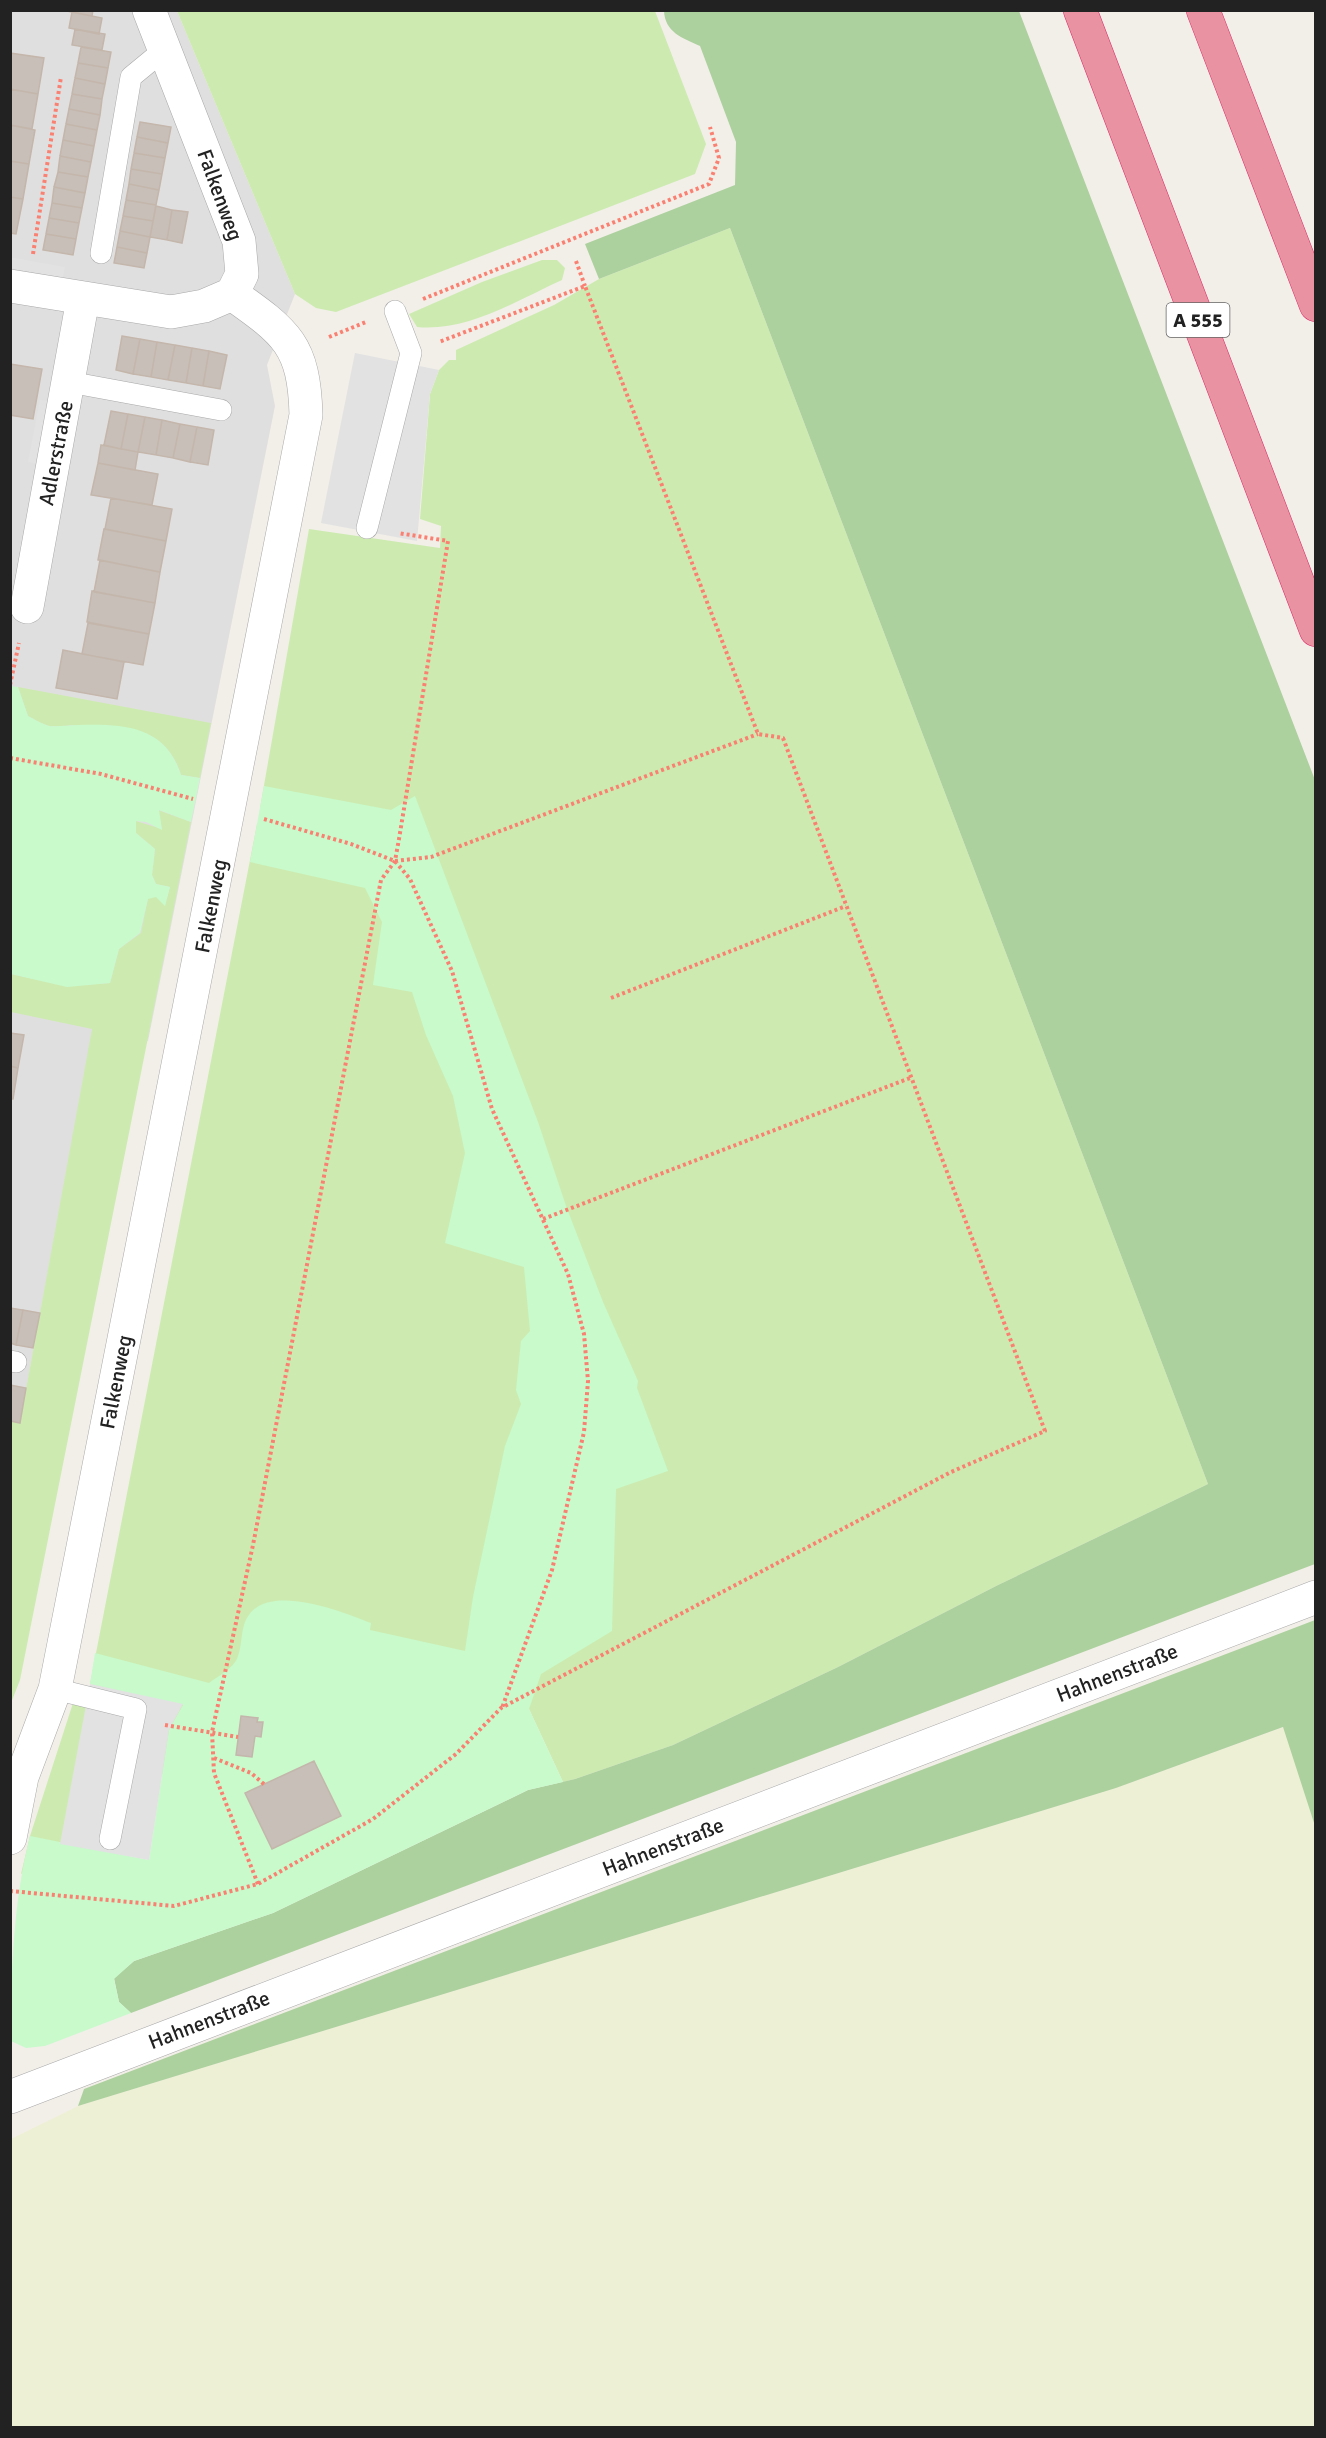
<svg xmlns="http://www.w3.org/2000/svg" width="1326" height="2438" font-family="Signika,sans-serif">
	<rect width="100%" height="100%" fill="#f2efe9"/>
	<path fill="#e0dfdf" d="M10,11H177L295,294L267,365L275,406L148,1041L93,1029L20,1423L10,1421Z"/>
	<path fill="#eef0d5" d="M1284,1727L1316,1826L1315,2427L11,2428V2139L78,2106L1116,1788Z"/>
	<path fill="#cdebb0" d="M177,11H655L706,144L695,174L336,312L316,308L295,294Z
		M730,228L1208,1484L998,1585L838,1667L673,1745L575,1779L563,1782L529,1709L205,1744L21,1874L30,1836L73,1703L183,1705L90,1684L257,824L392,810L260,808L309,529L440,548L441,526L420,519L430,394L439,370L449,360H456V350L554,305L599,279Z
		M542,260H557L565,268L562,280C518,300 467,332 417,327L409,314L482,282Z
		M18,687L211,723L200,778L181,775C166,725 122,725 77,725C69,725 58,727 49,726C42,724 34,719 28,716Z
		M158,810L191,822L20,1680L11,1703L10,1421L20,1422L92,1029L11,1012V974L66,986L110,983L119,949L141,933L148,898L156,896L165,905L170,887L156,884L152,875L155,849L136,833V821L162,829Z"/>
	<path fill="#add19e" d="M664,11H1019L1315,780V1564L131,2013L119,2002L114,1978L134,1961L273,1913L528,1790L575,1779L673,1745L838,1667L998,1585L1208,1484L730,228L599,279L585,244L735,185L736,142L700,46C682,38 665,32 664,11Z
		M1315,1620V1826L1283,1727L1116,1788L78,2106L84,2089Z"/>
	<path fill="#c8facc" d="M10,686L18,687L28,716C34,719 42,724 49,726C58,727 69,725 78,725C123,724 165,725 181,775L200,778L191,822L159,810L162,830L146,822L136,821V833L155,849L152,875L156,884L170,887L165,906L156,897L148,899L140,933L119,949L110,983L67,987L11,974Z
		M264,786L391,810L415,796L538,1122L566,1206L603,1302L638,1381L637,1388L668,1471L616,1489L612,1631L541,1674L529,1709L563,1782L528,1790L273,1913L134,1961L114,1979L119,2002L131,2013L45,2046L26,2048L11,2041C11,1972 13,1903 30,1836L149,1860L169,1730L183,1705L90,1684L95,1653L209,1683C217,1677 233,1668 237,1659C243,1646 240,1626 249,1615C271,1583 343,1612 371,1623L370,1630L465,1651L473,1597L505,1446L521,1404L516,1390L521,1341L530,1331L524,1267L445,1243L465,1153L453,1096L426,1035L412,992L373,985L382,922L365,888L250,862Z"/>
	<path fill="#e2e2e2" d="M10,257L65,267L63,278L11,268Z
		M355,353L439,370L430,394L417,541L321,523Z
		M40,400L50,401L38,464L28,462Z
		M90,1684L183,1704L169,1730L149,1860L60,1844Z"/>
	<path fill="#c7bfb8" stroke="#c4b6ab" stroke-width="1.5" d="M62,10H93L92,16Z
		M72,12L102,18L99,34L69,28Z
		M75,29L105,34L102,50L72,45Z
		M81,47L111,52L108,68L78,63Z
		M10,53L44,58L38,94L10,89Z
		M78,63L108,68L105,84L75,78Z
		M75,78L105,84L102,99L72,94Z
		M10,89L38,94L32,129L10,125Z
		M72,94L102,99L100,115L69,109Z
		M69,109L100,115L97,130L66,124Z
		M140,122L171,127L168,143L137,137Z
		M66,124L97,130L94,146L63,140Z
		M10,125L35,130L29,164L10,161Z
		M137,137L168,143L165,158L134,153Z
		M63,140L94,146L91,162L60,156Z
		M134,153L165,158L162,174L131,169Z
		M60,156L91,162L88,177L58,172Z
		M10,161L29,164L23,199L10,197Z
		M131,169L162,174L159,190L129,184Z
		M58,172L88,177L85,193L54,187Z
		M129,184L159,190L156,205L126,200Z
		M54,187L85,193L82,208L52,203Z
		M10,197L23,199L16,234L10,233Z
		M126,200L156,205L153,221L123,216Z
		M52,203L82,208L79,223L49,218Z
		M156,206L172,210L167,240L150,237Z
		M172,210L188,212L182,243L167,240Z
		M123,216L153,221L150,237L120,231Z
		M49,218L79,223L76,239L46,234Z
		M120,231L150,237L147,253L117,247Z
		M46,234L76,239L73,255L43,250Z
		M117,247L147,253L144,268L114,263Z
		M122,336L140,339L133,374L116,370Z
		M140,339L157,342L151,377L133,374Z
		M157,342L175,345L168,380L151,377Z
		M175,345L192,348L186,383L168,380Z
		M192,348L209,351L203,386L186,383Z
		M209,351L227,355L220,389L203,386Z
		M10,364L42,369L33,419L10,415Z
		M111,411L128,414L121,449L104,445Z
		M128,414L145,417L138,452L121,449Z
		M145,417L162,420L156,455L138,452Z
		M162,420L180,424L173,458L156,455Z
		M180,424L197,427L190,462L173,458Z
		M197,427L214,430L208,465L190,462Z
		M101,445L138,452L135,470L98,463Z
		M98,463L158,474L152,505L91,495Z
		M111,498L172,509L166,541L105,529Z
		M104,529L166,541L160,572L98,560Z
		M100,560L160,572L155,603L94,592Z
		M92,591L155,603L149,634L87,622Z
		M88,623L149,634L143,665L82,654Z
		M63,650L124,662L117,699L56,688Z
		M10,1033L24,1035L18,1068L10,1066Z
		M10,1066L18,1068L13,1099H10Z
		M10,1308L23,1310L16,1345L10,1343Z
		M23,1310L40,1313L33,1348L16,1345Z
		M10,1385L26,1388L20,1423L10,1421Z
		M241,1716L258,1718L257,1722H263L261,1737L255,1736L252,1757L236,1755Z
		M314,1761L341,1816L272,1849L245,1793Z"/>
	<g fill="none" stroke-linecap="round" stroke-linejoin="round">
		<defs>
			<path id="lane" d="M101,253L131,77L165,49
				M69,382L221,410
				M367,528L411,353L395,311
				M10,1361L16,1362
				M55,1689L136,1709L110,1839"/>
			<path id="street" d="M149,10L239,241L242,274L232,294
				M10,286L171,312L204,306L232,294
				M27,607L83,299
				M10,1838L22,1777L55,1689L306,415C304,345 287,333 232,294
				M10,2097L1316,1597"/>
			<path id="highway" d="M1080,10L1316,630
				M1203,10L1316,305"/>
		</defs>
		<use href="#lane" stroke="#a9a9a9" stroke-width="22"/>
		<use href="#street" stroke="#a9a9a9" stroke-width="34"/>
		<use href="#highway" stroke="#dc2a67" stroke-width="34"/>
		<path stroke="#fa8072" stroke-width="4" stroke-dasharray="3 3" stroke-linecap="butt" d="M33,254L61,77
			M576,261L585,286
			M423,299L709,184L719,158L710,127
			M329,337L366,322
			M10,685L19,643
			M10,758L101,774L193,799
			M264,819L351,844L395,861L410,879L452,971L492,1109L568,1274L584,1334L588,1381L584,1432L552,1570L502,1708
			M395,861L431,857L758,734
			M611,998L846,906
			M543,1219L910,1078
			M165,1725L238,1737
			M214,1758L251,1773L265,1785
			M258,1884L214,1773L212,1732L253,1545L381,880L395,861L399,839L448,541L398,533
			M10,1891L174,1906L258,1884L373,1819L456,1754L501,1708L951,1472L1045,1431L783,738L758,734L585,286L439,342"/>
		<use href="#lane" stroke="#fff" stroke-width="21"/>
		<use href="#street" stroke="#fff" stroke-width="33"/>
		<use href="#highway" stroke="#e892a2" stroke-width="33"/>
	</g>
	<g text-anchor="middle" stroke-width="6" stroke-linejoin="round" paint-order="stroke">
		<rect fill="#fff" stroke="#646464" stroke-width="1.5" x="1166.5" y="303" width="63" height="34" rx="4.5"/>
		<g font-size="20" font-weight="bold" fill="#222">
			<text x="1198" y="327">A 555</text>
		</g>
		<g font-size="21" fill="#222" stroke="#fff">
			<text transform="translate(220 195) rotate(70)" y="7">Falkenweg</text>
			<text transform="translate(56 453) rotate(-79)" y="7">Adlerstraße</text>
			<text transform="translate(211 906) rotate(-79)" y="7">Falkenweg</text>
			<text transform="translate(116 1382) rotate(-79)" y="7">Falkenweg</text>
			<text transform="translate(1117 1673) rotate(-21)" y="7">Hahnenstraße</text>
			<text transform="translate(663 1847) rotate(-21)" y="7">Hahnenstraße</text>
			<text transform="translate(209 2020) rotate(-21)" y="7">Hahnenstraße</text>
		</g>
	</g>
	<rect width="1326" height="2438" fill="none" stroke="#222222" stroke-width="24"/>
</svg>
